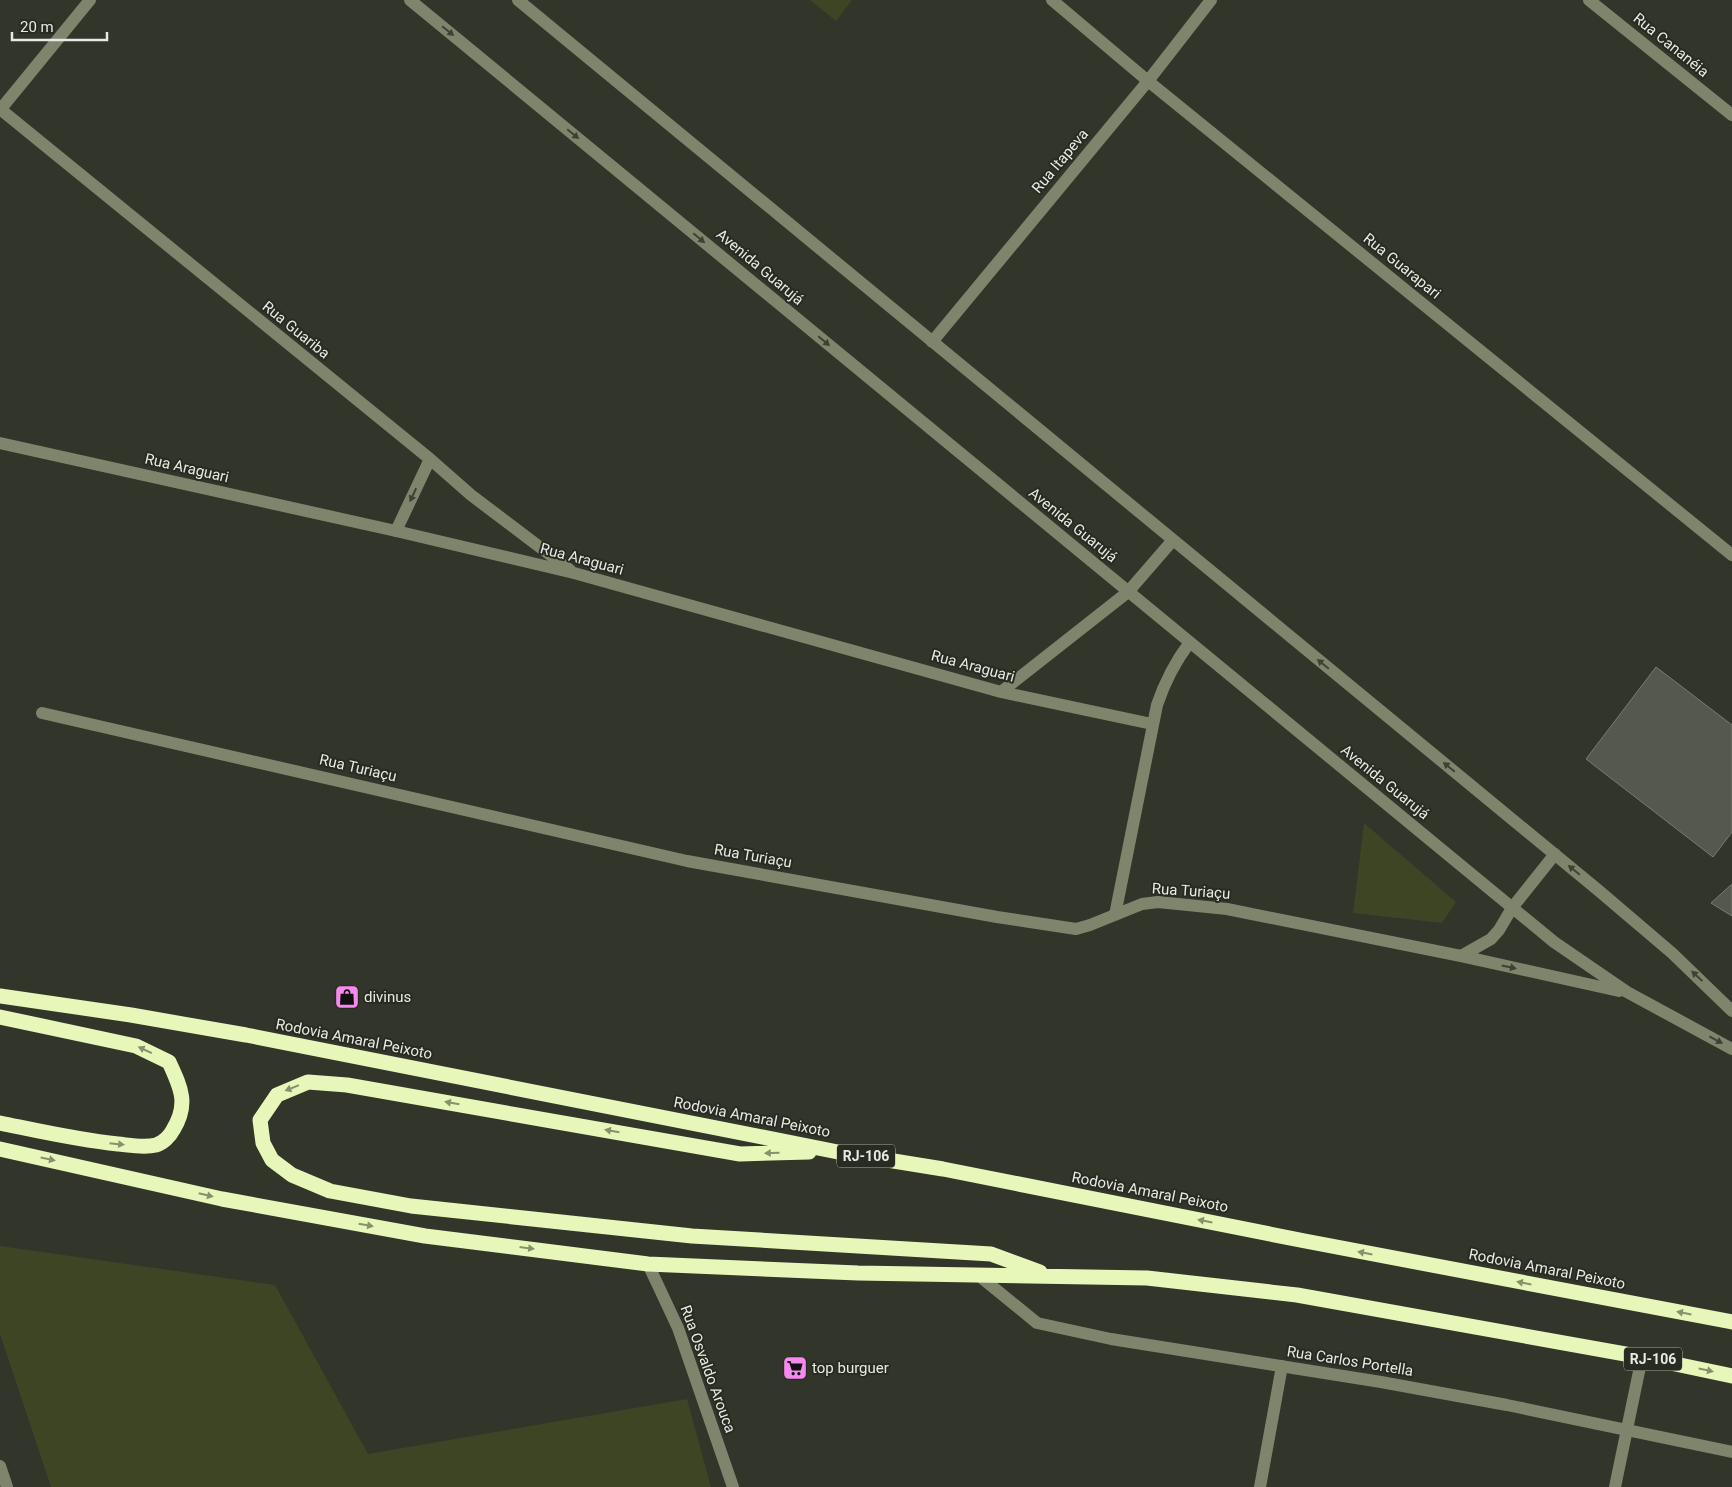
<svg xmlns="http://www.w3.org/2000/svg" width="1732" height="1487" font-family="Roboto,sans-serif">
	<rect width="100%" height="100%" fill="#32352a"/>
	<path fill="#3d4524" d="M810,0H852L836,21Z
		M1364,823L1456,902L1442,923L1353,913Z
		M0,1246L275,1285L368,1454L687,1399L711,1487H51L0,1334Z"/>
	<path fill="#55584d" stroke="#787c70" d="M1656,667L1732,725V832L1713,857L1586,759Z
		M1732,884V916L1711,903Z"/>
	<g fill="none" stroke-linecap="round" stroke-linejoin="round">
		<path stroke="#7f856d" stroke-width="12" d="M410,0L1554,942L1627,992L1732,1049
			M518,0L1598,890L1672,953L1732,1011
			M1052,0L1148,81L1732,555
			M1589,0L1732,115
			M0,109L430,459L471,495L570,570
			M0,110L90,0
			M932,342L1148,81L1211,0
			M0,443L396,531L574,573L1001,692L1152,724
			M396,531L430,459
			M1001,692L1128,592L1173,540
			M42,713L687,861L997,917L1076,929L1090,925L1142,904L1158,902L1227,909L1461,956L1619,991
			M1115,915L1157,705C1165,681 1175,662 1190,642
			M1461,956L1491,939L1499,930L1512,908L1555,854
			M648,1264L678,1328L733,1487
			M977,1274L1037,1323L1111,1339L1381,1382L1507,1405L1732,1452
			M0,1466L7,1487
			M1260,1487L1282,1366
			M1615,1487L1642,1357"/>
		<path stroke="#e7f7b9" stroke-width="15" d="M0,996L131,1015L246,1035L838,1152L943,1169L1305,1241L1732,1322
			M0,1017L136,1046L169,1062C181,1088 189,1104 173,1130C170,1136 163,1143 156,1145C144,1148 129,1145 118,1144C78,1140 39,1131 0,1123
			M0,1149L222,1199L425,1236L648,1264L858,1273L1147,1278L1297,1295L1642,1357L1732,1376
			M809,1152L740,1154L347,1085L308,1082L277,1095L260,1120L263,1143L272,1160L292,1175L330,1191L411,1206L692,1236L991,1254L1040,1272"/>
	</g>
	<defs><path id="oneway-solid" d="M-6-.8H1V-3.2L6.5 0L1 3.2V.8H-6Z" transform="scale(1.25)"/></defs>
	<g fill="#3e4234">
		<use href="#oneway-solid" transform="translate(448 31) rotate(39)"/>
		<use href="#oneway-solid" transform="translate(573 134) rotate(39)"/>
		<use href="#oneway-solid" transform="translate(699 238) rotate(40)"/>
		<use href="#oneway-solid" transform="translate(824 341) rotate(40)"/>
		<use href="#oneway-solid" transform="translate(413 495) rotate(115)"/>
		<use href="#oneway-solid" transform="translate(1323 664) rotate(-141)"/>
		<use href="#oneway-solid" transform="translate(1449 767) rotate(-141)"/>
		<use href="#oneway-solid" transform="translate(1574 870) rotate(-141)"/>
		<use href="#oneway-solid" transform="translate(1509 967) rotate(12)"/>
		<use href="#oneway-solid" transform="translate(1697 976) rotate(-137)"/>
		<use href="#oneway-solid" transform="translate(1716 1040) rotate(28)"/>
	</g>
	<g fill="#88916d">
		<use href="#oneway-solid" transform="translate(145 1050) rotate(-155)"/>
		<use href="#oneway-solid" transform="translate(292 1088) rotate(158)"/>
		<use href="#oneway-solid" transform="translate(452 1103) rotate(-170)"/>
		<use href="#oneway-solid" transform="translate(612 1131) rotate(-170)"/>
		<use href="#oneway-solid" transform="translate(117 1144) rotate(6)"/>
		<use href="#oneway-solid" transform="translate(772 1153) rotate(179)"/>
		<use href="#oneway-solid" transform="translate(48 1159) rotate(12)"/>
		<use href="#oneway-solid" transform="translate(206 1195) rotate(13)"/>
		<use href="#oneway-solid" transform="translate(1205 1221) rotate(-169)"/>
		<use href="#oneway-solid" transform="translate(366 1225) rotate(10)"/>
		<use href="#oneway-solid" transform="translate(527 1248) rotate(7)"/>
		<use href="#oneway-solid" transform="translate(1365 1253) rotate(-169)"/>
		<use href="#oneway-solid" transform="translate(1524 1283) rotate(-169)"/>
		<use href="#oneway-solid" transform="translate(1684 1313) rotate(-169)"/>
		<use href="#oneway-solid" transform="translate(1706 1370) rotate(12)"/>
	</g>
	<defs>
		<symbol id="shop-square" viewBox="-11 -11 22 22"><rect x="-9" y="-9" width="18" height="18" rx="4" fill="#f589ee" stroke="#282b21"/><path d="M-5-2.5h2.3a2.7 3.5 0 0 1 5.4 0H5L5.5 6h-11ZM-1.5-2.5h3a1.5 2.3 0 0 0-3 0Z" fill="#111"/></symbol>
		<symbol id="supermarket-square" viewBox="-11 -11 22 22"><rect x="-9" y="-9" width="18" height="18" rx="4" fill="#f589ee" stroke="#282b21"/><path d="M-6-5.5h2.5l.6 2H6L4.5 2H-2.5L-4.4-4H-6ZM-1.5 3.2a1.3 1.3 0 1 0 .1 0ZM3 3.2a1.3 1.3 0 1 0 .1 0Z" fill="#111"/></symbol>
	</defs>
	<g fill-rule="evenodd">
		<use href="#shop-square" x="333" y="983" width="28" height="28"/>
		<use href="#supermarket-square" x="781" y="1354" width="28" height="28"/>
	</g>
	<g text-anchor="middle" stroke-width="4" stroke-linejoin="round" paint-order="stroke">
		<g fill="#282b21" stroke="#aeb0a8" stroke-width="1">
			<rect x="837" y="1144.5" width="58" height="23" rx="4"/>
			<rect x="1624" y="1347.5" width="58" height="23" rx="4"/>
		</g>
		<g font-size="14" font-weight="bold" fill="#e7e9e2">
			<text x="866" y="1161">RJ-106</text>
			<text x="1653" y="1364">RJ-106</text>
		</g>
		<g font-size="15" fill="#e7e9e2" stroke="#282b21">
			<text transform="translate(1671 45) rotate(39)" y="5">Rua Cananéia</text>
			<text transform="translate(1060 161) rotate(-50)" y="5">Rua Itapeva</text>
			<text transform="translate(1402 266) rotate(39)" y="5">Rua Guarapari</text>
			<text transform="translate(760 267) rotate(40)" y="5">Avenida Guarujá</text>
			<text transform="translate(296 330) rotate(39)" y="5">Rua Guariba</text>
			<text transform="translate(187 468) rotate(13)" y="5">Rua Araguari</text>
			<text transform="translate(1073 525) rotate(39)" y="5">Avenida Guarujá</text>
			<text transform="translate(582 559) rotate(15)" y="5">Rua Araguari</text>
			<text transform="translate(973 666) rotate(15)" y="5">Rua Araguari</text>
			<text transform="translate(358 768) rotate(13)" y="5">Rua Turiaçu</text>
			<text transform="translate(1385 782) rotate(39)" y="5">Avenida Guarujá</text>
			<text transform="translate(753 856) rotate(10)" y="5">Rua Turiaçu</text>
			<text transform="translate(1191 891) rotate(4)" y="5">Rua Turiaçu</text>
			<text transform="translate(354 1039) rotate(11)" y="5">Rodovia Amaral Peixoto</text>
			<text transform="translate(752 1117) rotate(11)" y="5">Rodovia Amaral Peixoto</text>
			<text transform="translate(1150 1192) rotate(11)" y="5">Rodovia Amaral Peixoto</text>
			<text transform="translate(1547 1269) rotate(11)" y="5">Rodovia Amaral Peixoto</text>
			<text transform="translate(1350 1361) rotate(9)" y="5">Rua Carlos Portella</text>
			<text transform="translate(708 1369) rotate(70)" y="5">Rua Osvaldo Arouca</text>
		</g>
		<g font-size="15" fill="#e7e9e2" stroke="#282b21" text-anchor="start">
			<text x="364" y="1002">divinus</text>
			<text x="812" y="1373">top burguer</text>
		</g>
	</g>
	<path d="M12 32v8h95v-8" fill="none" stroke="#e7e9e2" stroke-width="2.5"/>
	<text x="20" y="32" font-size="15" fill="#e7e9e2" stroke="#282b21" stroke-width="4" paint-order="stroke">20 m</text>
</svg>
